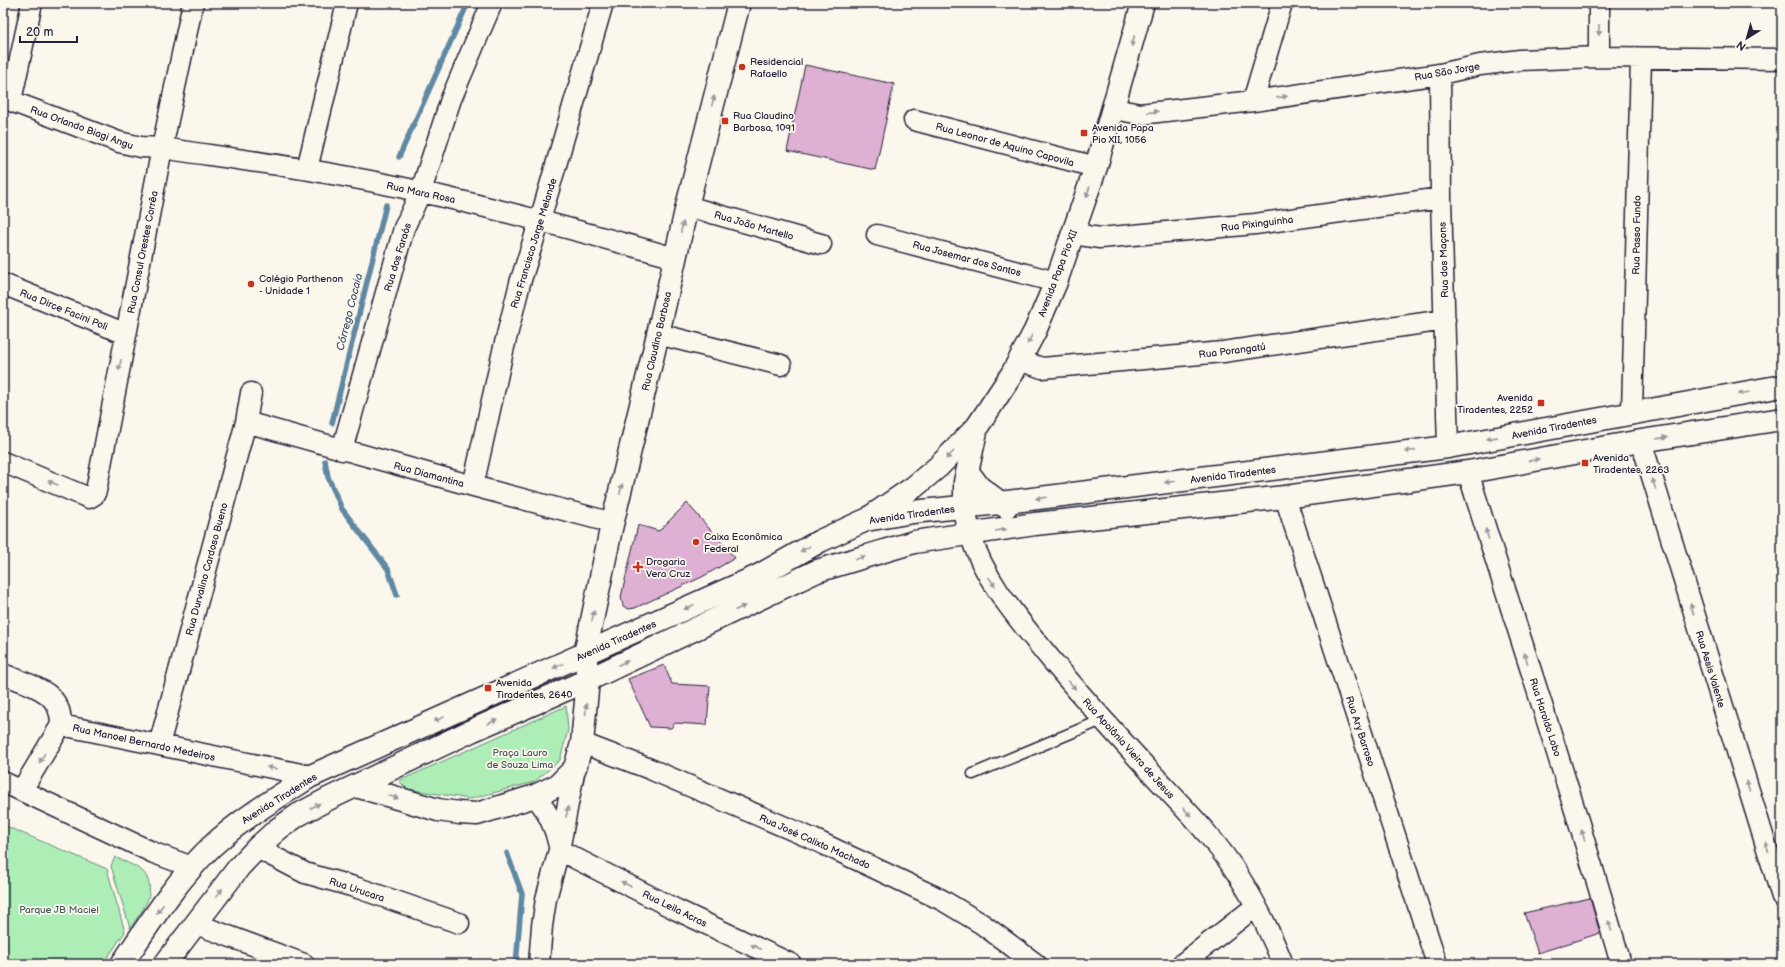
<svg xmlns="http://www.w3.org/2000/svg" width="1785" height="967" font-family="'Balsamiq Sans',sans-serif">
	<rect width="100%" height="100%" fill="#fbf7ec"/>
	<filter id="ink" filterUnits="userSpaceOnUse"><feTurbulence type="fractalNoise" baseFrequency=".025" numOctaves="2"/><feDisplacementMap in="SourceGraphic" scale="8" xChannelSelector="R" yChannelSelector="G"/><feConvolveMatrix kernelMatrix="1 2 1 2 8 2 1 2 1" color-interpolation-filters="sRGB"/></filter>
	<g filter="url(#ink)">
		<path fill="#adeeb7" stroke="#688879" d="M566,706L568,730L560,760L534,782L470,799L407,789L399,781Z
			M3,825L107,869L125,932L103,964H3Z
			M115,857C123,861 140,867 145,874C158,894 140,913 130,928L111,866Z"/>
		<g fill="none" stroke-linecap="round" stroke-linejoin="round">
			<path stroke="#5e88a2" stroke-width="5.5" d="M399,157L468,3
				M332,423L386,205
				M325,461L328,477L342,509L388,569L397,595
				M507,853L522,894L516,964"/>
		</g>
		<path fill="#deb0d3" stroke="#22223b" d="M805,65L894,84L875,170L787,151Z
			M687,503L735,558L702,577L635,608L629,609L623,606L621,597L638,525L659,531Z
			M664,665L672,684L710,686L707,725L675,723L671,728L650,727L628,679Z
			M1590,898L1600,933L1538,953L1524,913Z"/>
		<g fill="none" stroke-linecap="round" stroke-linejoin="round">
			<defs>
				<path id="service" d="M973,774L1102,720"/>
				<path id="minor" d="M1599,57V3
					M1440,74L1441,198L1448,447
					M3,98L119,142L141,147L162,148C249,161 337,172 422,192C507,211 591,234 675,258
					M11,101L32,3
					M1253,101L1282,3
					M1114,109L1140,114L1253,101L1440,74L1480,65L1520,60L1599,57L1782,59
					M914,120L1096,167
					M307,169L347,3
					M687,206L821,244
					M1073,234L1100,238L1255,224L1441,198
					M877,235L1056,282
					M3,284L126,334
					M658,334L781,365
					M1019,360L1042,368L1223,352L1445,320
					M1632,412L1641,58
					M246,422L473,486L613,523
					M1641,441L1782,897
					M342,450L404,228L421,191L451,99L492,3
					M3,462L89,498L94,495L96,491L162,148L193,3
					M1468,472C1519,636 1574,799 1621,964
					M473,486L503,351L520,283L540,220L603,3
					M1285,497L1437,964
					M970,534C984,579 1015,615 1044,651C1077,691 1111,729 1146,767C1167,790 1189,812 1209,836C1241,873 1265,919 1283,964
					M3,674C29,685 62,690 61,725L22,790
					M61,725L311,776
					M582,743L650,769L813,839L942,900L982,924L1036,964
					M159,745L246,422L251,393
					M3,782L154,853L192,867
					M535,796C548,811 555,827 559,846
					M257,848L305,873L358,888L459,923
					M559,850L677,910L791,964
					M196,924L304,964
					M539,964L542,926L546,899L559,850L575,768
					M1182,964L1256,906"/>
				<path id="tertiary" d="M970,534L965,515V482L977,427L1012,374L1035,331L1056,282L1096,167L1143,3
					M588,680L585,654L611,529L658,334L687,206L739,3"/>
				<path id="secondary" d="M968,472L979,487L1006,507
					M873,515L914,487L939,466L977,427
					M356,786L438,810L459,813L477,814L535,796L558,785L575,768L582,743L588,680
					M122,964C149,924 176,881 211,847C241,819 276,798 311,776L758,576L820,541L866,520L913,512L999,503L1448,447L1782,386
					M165,964L239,867L257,848L278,829L298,815L328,799L471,731L588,680L817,571L914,542L1035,524L1285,497L1468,472L1641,441L1782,419"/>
			</defs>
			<use href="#service" stroke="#22223b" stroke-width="13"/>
			<use href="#minor" stroke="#22223b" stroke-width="23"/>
			<use href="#tertiary" stroke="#22223b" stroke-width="25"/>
			<use href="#secondary" stroke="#22223b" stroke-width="25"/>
			<use href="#service" stroke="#fbf7ec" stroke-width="10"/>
			<use href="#minor" stroke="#fbf7ec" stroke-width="20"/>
			<use href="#tertiary" stroke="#fbf7ec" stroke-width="22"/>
			<use href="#secondary" stroke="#fbf7ec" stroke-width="22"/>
		</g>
		<defs><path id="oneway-solid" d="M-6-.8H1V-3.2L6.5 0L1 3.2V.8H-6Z"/></defs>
		<g fill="#99979c">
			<use href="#oneway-solid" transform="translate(1599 30) rotate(91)"/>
			<use href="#oneway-solid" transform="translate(1133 41) rotate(105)"/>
			<use href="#oneway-solid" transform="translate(1282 97) rotate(-8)"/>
			<use href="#oneway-solid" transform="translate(713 101) rotate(-75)"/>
			<use href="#oneway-solid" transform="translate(1153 112) rotate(-6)"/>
			<use href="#oneway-solid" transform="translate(1088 192) rotate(109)"/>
			<use href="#oneway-solid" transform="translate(682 227) rotate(-77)"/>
			<use href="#oneway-solid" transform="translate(1030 339) rotate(118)"/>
			<use href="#oneway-solid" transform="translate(120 365) rotate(101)"/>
			<use href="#oneway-solid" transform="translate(1744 393) rotate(170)"/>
			<use href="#oneway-solid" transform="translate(1492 438) rotate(169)"/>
			<use href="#oneway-solid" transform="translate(1662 438) rotate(-9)"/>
			<use href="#oneway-solid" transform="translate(1410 451) rotate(173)"/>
			<use href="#oneway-solid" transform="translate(950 455) rotate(134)"/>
			<use href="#oneway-solid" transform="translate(1534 460) rotate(-10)"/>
			<use href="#oneway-solid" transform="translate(1170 482) rotate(173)"/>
			<use href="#oneway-solid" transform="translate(53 483) rotate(-157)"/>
			<use href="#oneway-solid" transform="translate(1654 484) rotate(-107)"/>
			<use href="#oneway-solid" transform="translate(621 489) rotate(-77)"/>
			<use href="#oneway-solid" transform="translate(1041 498) rotate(173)"/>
			<use href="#oneway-solid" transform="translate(1001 530) rotate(-9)"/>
			<use href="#oneway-solid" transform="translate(1487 534) rotate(-107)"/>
			<use href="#oneway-solid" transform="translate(805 549) rotate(151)"/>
			<use href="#oneway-solid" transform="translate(860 558) rotate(-17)"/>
			<use href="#oneway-solid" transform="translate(992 582) rotate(56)"/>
			<use href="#oneway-solid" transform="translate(689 607) rotate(156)"/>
			<use href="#oneway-solid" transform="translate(740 608) rotate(-25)"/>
			<use href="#oneway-solid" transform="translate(1692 609) rotate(-107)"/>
			<use href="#oneway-solid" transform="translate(593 616) rotate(-78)"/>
			<use href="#oneway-solid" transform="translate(1526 658) rotate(-107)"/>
			<use href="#oneway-solid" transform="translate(623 663) rotate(-25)"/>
			<use href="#oneway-solid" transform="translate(558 666) rotate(156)"/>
			<use href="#oneway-solid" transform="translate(1072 685) rotate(50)"/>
			<use href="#oneway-solid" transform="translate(586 709) rotate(-85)"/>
			<use href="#oneway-solid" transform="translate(439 719) rotate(156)"/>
			<use href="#oneway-solid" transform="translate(492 722) rotate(-24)"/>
			<use href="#oneway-solid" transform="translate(42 758) rotate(120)"/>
			<use href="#oneway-solid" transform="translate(272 768) rotate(-168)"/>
			<use href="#oneway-solid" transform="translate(1748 786) rotate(-108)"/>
			<use href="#oneway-solid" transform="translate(393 797) rotate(16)"/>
			<use href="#oneway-solid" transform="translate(315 806) rotate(-28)"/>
			<use href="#oneway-solid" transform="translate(567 812) rotate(-79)"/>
			<use href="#oneway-solid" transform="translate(1187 812) rotate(47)"/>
			<use href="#oneway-solid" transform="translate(1583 835) rotate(-107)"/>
			<use href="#oneway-solid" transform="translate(1767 847) rotate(-106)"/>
			<use href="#oneway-solid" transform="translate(626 884) rotate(-153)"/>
			<use href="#oneway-solid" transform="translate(219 893) rotate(-53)"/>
			<use href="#oneway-solid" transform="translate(160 909) rotate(127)"/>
			<use href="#oneway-solid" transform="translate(1610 926) rotate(-106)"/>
			<use href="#oneway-solid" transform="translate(756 947) rotate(-155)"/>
		</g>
	</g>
	<g fill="#c8321e" stroke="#fbf7ec" stroke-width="1.5">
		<circle cx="742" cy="67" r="4"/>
		<rect x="721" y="117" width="8" height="8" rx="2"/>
		<rect x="1080" y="129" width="8" height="8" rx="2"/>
		<circle cx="251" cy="284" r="4"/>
		<rect x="1537" y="399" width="8" height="8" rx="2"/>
		<rect x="1581" y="459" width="8" height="8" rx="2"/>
		<circle cx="696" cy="542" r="4"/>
		<path d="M636 561h4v4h4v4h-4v4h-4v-4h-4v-4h4z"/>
		<rect x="484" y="684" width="8" height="8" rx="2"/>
	</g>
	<g text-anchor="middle" stroke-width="3.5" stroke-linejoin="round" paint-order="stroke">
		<g font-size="10" fill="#22223b" stroke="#fbf7ec" text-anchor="start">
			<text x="750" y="65">Residencial<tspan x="750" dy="12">Rafaello</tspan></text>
			<text x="733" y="119">Rua Claudino<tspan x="733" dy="12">Barbosa, 1091</tspan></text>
			<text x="1092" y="131">Avenida Papa<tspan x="1092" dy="12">Pio XII, 1056</tspan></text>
			<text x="259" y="282">Colégio Parthenon<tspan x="259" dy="12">- Unidade 1</tspan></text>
			<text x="1533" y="401" text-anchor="end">Avenida<tspan x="1533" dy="12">Tiradentes, 2252</tspan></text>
			<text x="1593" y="461">Avenida<tspan x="1593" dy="12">Tiradentes, 2263</tspan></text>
			<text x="704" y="540">Caixa Econômica<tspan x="704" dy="12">Federal</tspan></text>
			<text x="646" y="565">Drogaria<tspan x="646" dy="12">Vera Cruz</tspan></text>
			<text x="496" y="686">Avenida<tspan x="496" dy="12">Tiradentes, 2640</tspan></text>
		</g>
		<g font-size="10" fill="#22223b" stroke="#fbf7ec">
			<text transform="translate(1447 71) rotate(-10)" y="4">Rua São Jorge</text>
			<text transform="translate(82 127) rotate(20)" y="4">Rua Orlando Biagi Angu</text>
			<text transform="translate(1005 144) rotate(15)" y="4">Rua Leonor de Aquino Capovila</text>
			<text transform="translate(421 192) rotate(12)" y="4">Rua Mara Rosa</text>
			<text transform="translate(1257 223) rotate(-7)" y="4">Rua Pixinguinha</text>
			<text transform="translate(754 225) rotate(16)" y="4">Rua João Martello</text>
			<text transform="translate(1636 235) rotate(-89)" y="4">Rua Passo Fundo</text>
			<text transform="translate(533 243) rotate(-73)" y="4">Rua Francisco Jorge Melande</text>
			<text transform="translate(142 252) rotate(-79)" y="4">Rua Consul Orestes Corrêa</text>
			<text transform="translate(397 257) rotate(-73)" y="4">Rua dos Faraós</text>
			<text transform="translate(967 258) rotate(15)" y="4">Rua Josemar dos Santos</text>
			<text transform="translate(1443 260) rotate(-92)" y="4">Rua dos Maçons</text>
			<text transform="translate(1057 273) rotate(-69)" y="4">Avenida Papa Pio XII</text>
			<text transform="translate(64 309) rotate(22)" y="4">Rua Dirce Facini Poli</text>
			<text transform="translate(656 341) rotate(-77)" y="4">Rua Claudino Barbosa</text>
			<text transform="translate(1232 350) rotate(-7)" y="4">Rua Porangatú</text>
			<text transform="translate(1554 427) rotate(-11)" y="4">Avenida Tiradentes</text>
			<text transform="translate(429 474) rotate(15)" y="4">Rua Diamantina</text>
			<text transform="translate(1233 474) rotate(-7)" y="4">Avenida Tiradentes</text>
			<text transform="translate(912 514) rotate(-8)" y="4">Avenida Tiradentes</text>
			<text transform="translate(206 569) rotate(-75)" y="4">Rua Durvalino Cardoso Bueno</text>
			<text transform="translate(616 640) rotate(-24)" y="4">Avenida Tiradentes</text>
			<text transform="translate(1711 669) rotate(73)" y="4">Rua Assis Valente</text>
			<text transform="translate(1546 717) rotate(72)" y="4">Rua Haroldo Lobo</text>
			<text transform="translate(1361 731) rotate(72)" y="4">Rua Ary Barroso</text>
			<text transform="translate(144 742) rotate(12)" y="4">Rua Manoel Bernardo Medeiros</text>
			<text transform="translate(1129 748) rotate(48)" y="4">Rua Apolônia Vieira de Jesus</text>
			<text transform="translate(279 798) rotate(-32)" y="4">Avenida Tiradentes</text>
			<text transform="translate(815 841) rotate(24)" y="4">Rua José Calixto Machado</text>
			<text transform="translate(357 889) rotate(18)" y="4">Rua Urucara</text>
			<text transform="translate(675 908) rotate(26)" y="4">Rua Leila Acras</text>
		</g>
		<g font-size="10" fill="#45555a" stroke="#fbf7ec">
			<text x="520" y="756">Praça Lauro<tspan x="520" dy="12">de Souza Lima</tspan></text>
			<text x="59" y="913">Parque JB Maciel</text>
		</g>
		<g font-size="11" font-style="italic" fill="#40556f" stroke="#fbf7ec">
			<text transform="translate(349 312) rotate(-76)" y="4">Córrego Cocaia</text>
		</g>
	</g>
	<rect width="1785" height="967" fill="none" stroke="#fbf7ec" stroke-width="16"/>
	<rect x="8" y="8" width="1769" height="951" fill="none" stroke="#22223b" stroke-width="1.5" filter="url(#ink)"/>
	<g transform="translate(1747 38) rotate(217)" stroke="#fbf7ec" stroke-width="3" paint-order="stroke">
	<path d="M0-3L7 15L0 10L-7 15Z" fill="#22223b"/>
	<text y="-6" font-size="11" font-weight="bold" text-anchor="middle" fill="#22223b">N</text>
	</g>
	<path d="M20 36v6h57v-6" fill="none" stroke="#22223b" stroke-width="2"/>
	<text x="26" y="36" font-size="12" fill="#22223b" stroke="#fbf7ec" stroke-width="3" paint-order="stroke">20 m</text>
</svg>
